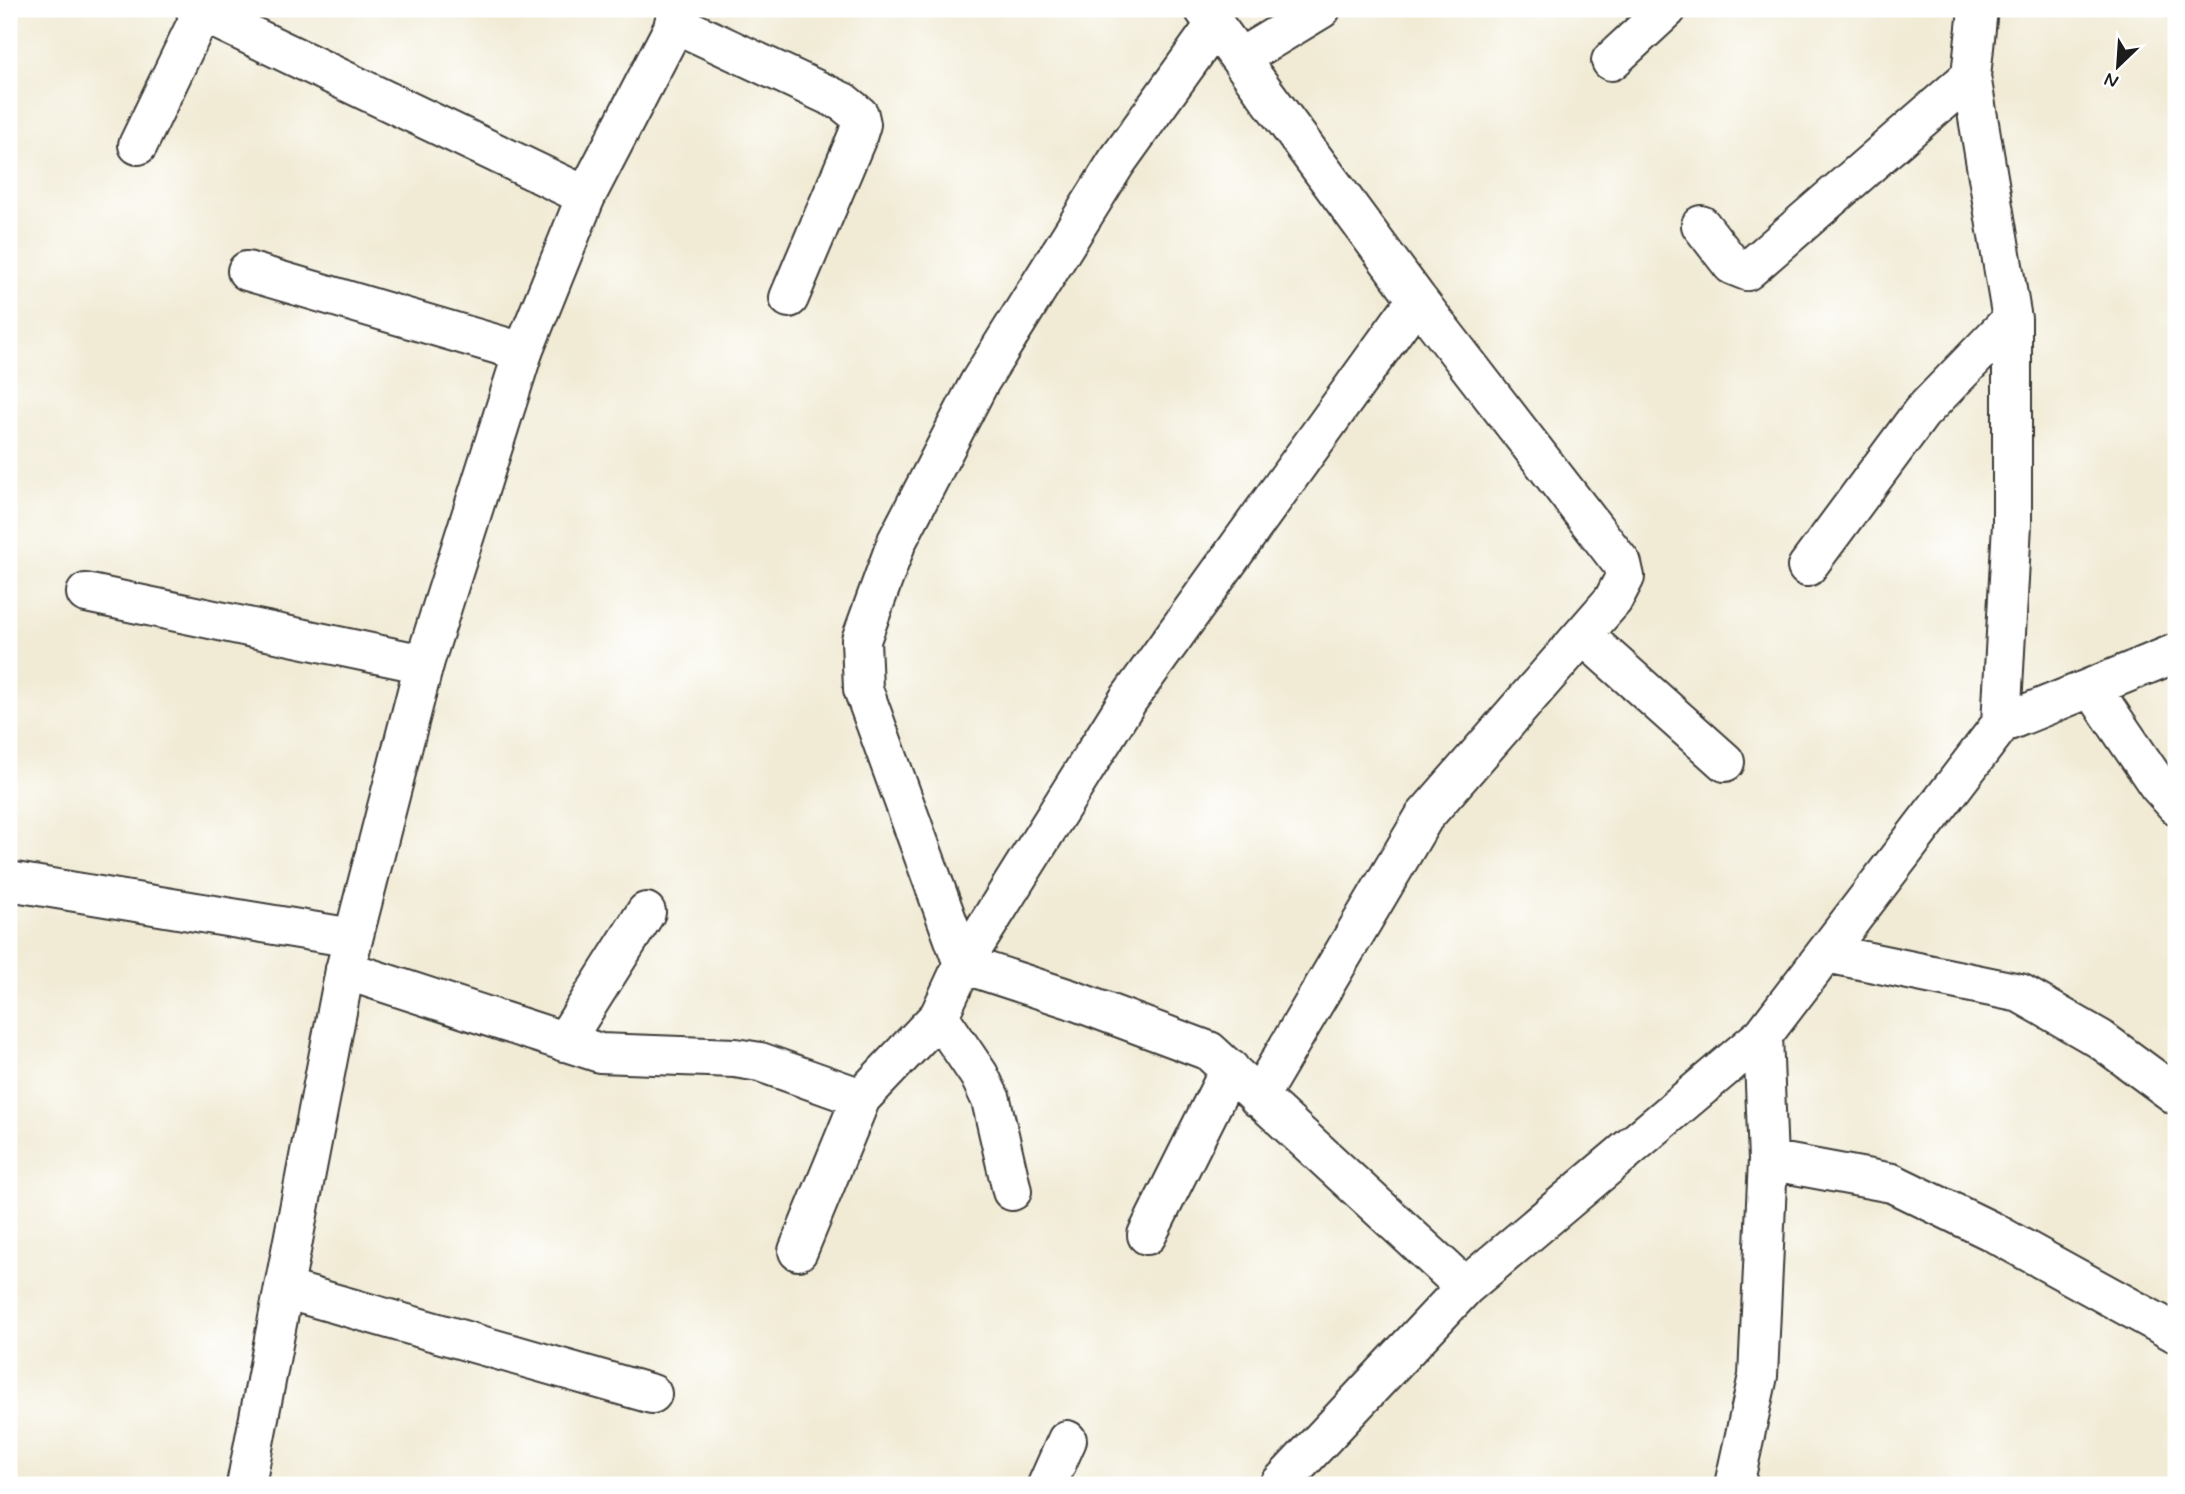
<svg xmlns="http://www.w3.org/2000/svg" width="2185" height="1494" font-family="Mynerve,sans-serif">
	<rect width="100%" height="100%" fill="#fff"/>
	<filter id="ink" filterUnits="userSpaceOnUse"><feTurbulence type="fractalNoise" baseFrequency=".0143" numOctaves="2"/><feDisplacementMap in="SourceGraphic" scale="14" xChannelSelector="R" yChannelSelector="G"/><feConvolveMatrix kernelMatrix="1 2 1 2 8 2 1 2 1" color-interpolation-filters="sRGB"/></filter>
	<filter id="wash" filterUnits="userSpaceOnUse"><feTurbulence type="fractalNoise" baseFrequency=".00686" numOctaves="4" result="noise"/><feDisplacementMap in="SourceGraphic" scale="28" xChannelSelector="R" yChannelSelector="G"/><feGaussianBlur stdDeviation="1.57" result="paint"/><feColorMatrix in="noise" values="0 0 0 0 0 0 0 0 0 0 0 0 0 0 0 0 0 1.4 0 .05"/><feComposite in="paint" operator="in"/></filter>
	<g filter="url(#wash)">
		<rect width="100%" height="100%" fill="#f1ebd5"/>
	</g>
	<g filter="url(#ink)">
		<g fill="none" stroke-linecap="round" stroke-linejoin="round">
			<defs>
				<path id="street" d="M195,9L586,196
					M1978,9L1971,76L2012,319V524L2001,724
					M674,23L843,102L859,115L861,124L857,137L789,298
					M1215,25L1417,299L1622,564L1625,577L1613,600L1424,817L1258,1098
					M1240,58L1321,9
					M1611,61L1667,9
					M138,145L202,12
					M1701,225L1732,265L1747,271L1971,76
					M247,271L523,352
					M1807,567L1921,413L2012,319
					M86,593L424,664
					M1583,635L1725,762
					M2092,688L2158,785L2176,805
					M9,881L353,938
					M1826,953L2020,993L2100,1039L2176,1095
					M963,964L863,689L861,640L897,541L979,383L1116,163L1215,25L1204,9
					M963,964L1070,999L1209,1051L1465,1287
					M345,970L600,1053L735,1058L760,1062L861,1098L939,1016L963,964L1128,700L1417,299
					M939,1016L979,1075L991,1100L1012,1191
					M564,1042L646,912
					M1768,1160L1892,1183L1991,1231L2176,1333
					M1147,1235L1230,1069
					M798,1251L861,1098
					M284,1289L652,1394
					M1047,1485L1067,1440
					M1279,1485L1465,1287L1763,1035L2001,724L2176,653
					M1734,1485L1758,1376L1768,1160L1763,1035"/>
				<path id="secondary" d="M246,1485L345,970L424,664L523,352L586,196L683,9"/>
			</defs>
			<use href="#street" stroke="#3c3b38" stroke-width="42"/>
			<use href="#secondary" stroke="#3c3b38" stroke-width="42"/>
			<use href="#street" stroke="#fff" stroke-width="38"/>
			<use href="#secondary" stroke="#fff" stroke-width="38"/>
		</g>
	</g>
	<rect width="2185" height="1494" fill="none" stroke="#fff" stroke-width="35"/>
	<g transform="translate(2118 66) rotate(205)" stroke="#ffffff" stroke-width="5" paint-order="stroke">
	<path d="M0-5L12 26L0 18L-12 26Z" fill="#1c1c1c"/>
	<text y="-10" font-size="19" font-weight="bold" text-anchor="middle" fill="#1c1c1c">N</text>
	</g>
</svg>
